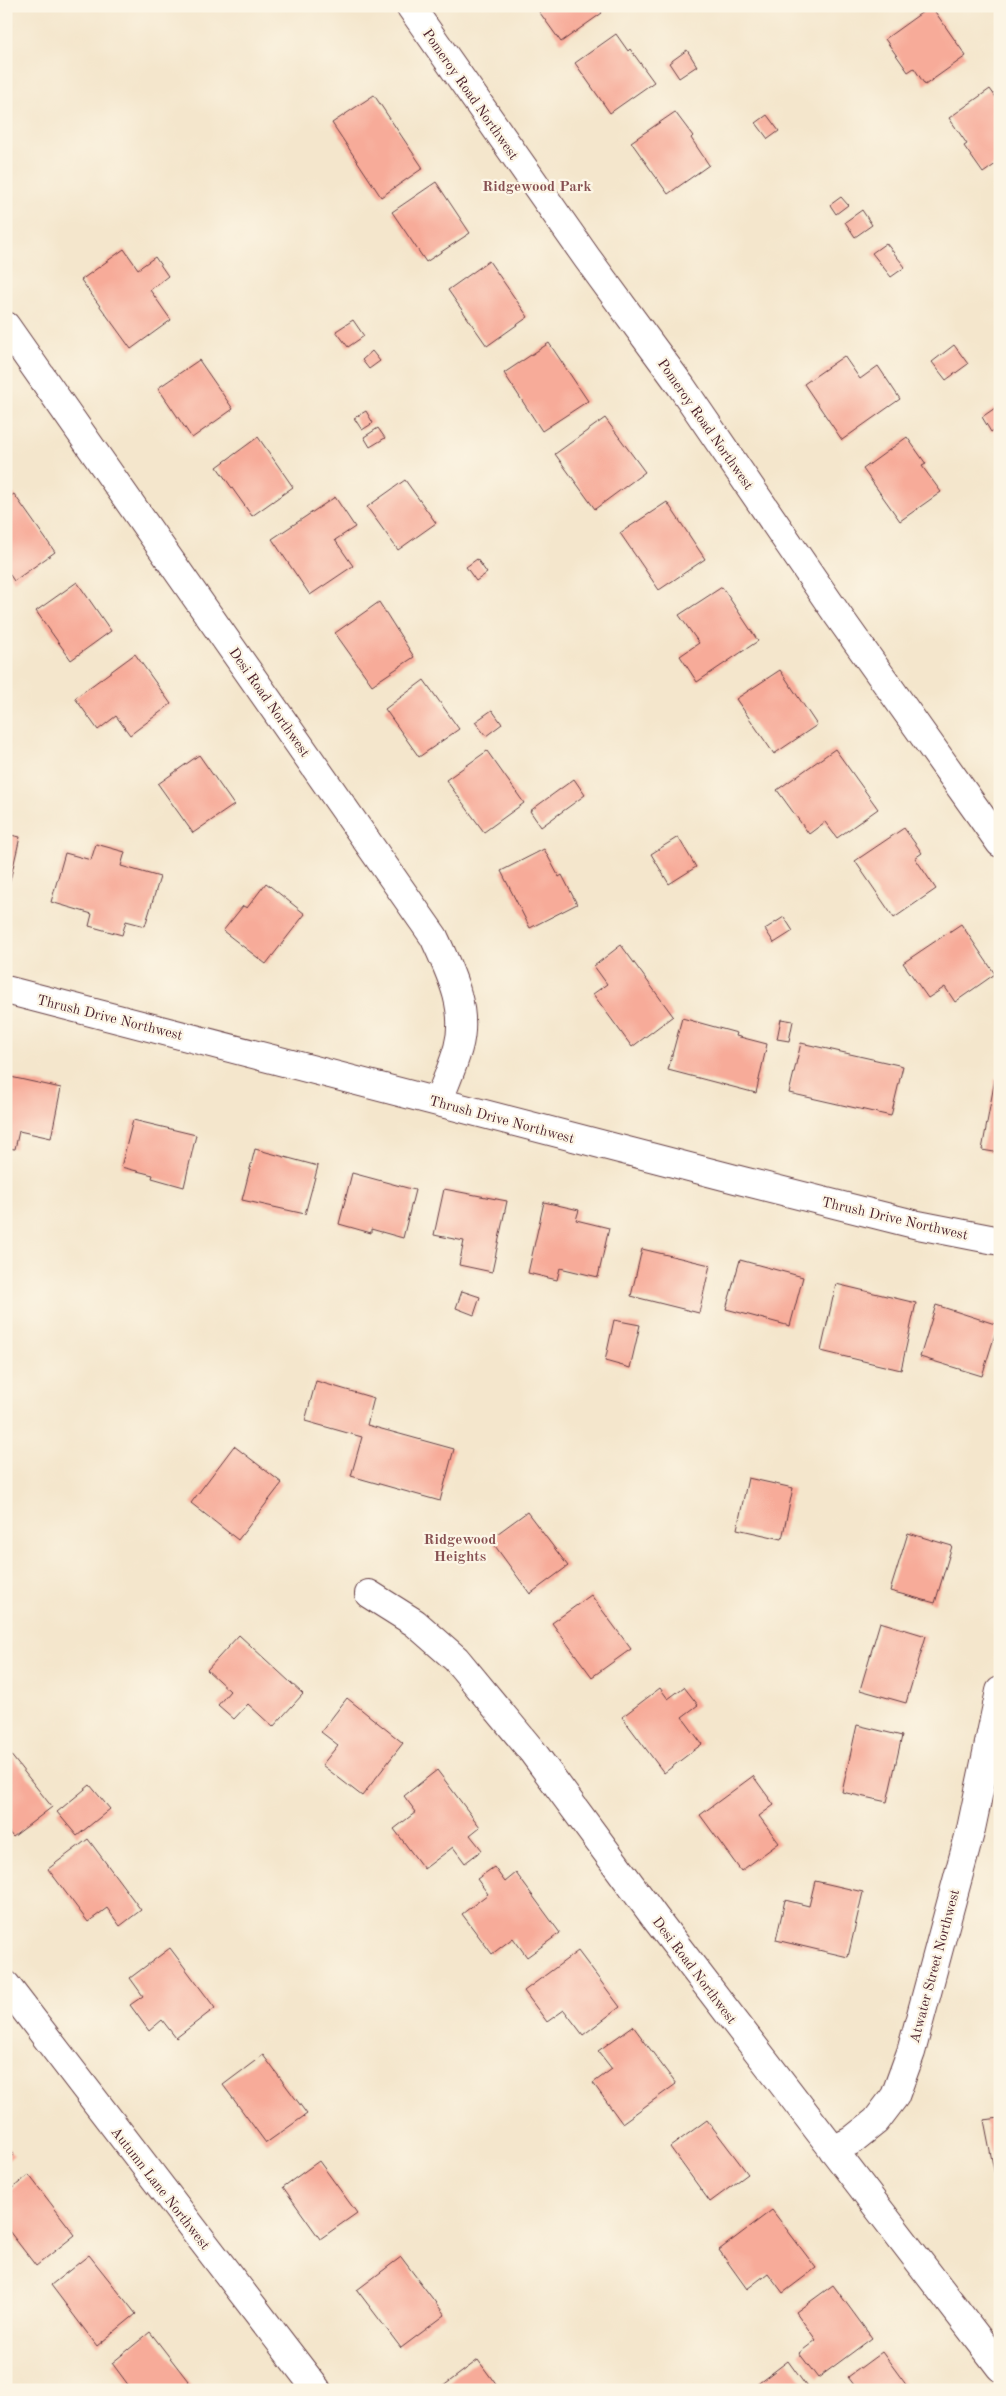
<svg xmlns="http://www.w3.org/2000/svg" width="1006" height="2396" font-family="'Old Standard TT',serif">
	<rect width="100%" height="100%" fill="#fcf5e5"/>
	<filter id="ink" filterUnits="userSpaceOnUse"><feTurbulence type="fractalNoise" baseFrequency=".02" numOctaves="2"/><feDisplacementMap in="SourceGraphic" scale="10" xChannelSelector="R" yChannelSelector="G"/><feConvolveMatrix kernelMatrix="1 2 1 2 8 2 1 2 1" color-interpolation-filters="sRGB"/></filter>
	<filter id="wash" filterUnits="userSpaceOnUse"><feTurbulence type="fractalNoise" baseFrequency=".0096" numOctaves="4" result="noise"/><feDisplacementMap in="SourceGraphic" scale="20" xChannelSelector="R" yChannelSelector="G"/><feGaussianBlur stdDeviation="1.12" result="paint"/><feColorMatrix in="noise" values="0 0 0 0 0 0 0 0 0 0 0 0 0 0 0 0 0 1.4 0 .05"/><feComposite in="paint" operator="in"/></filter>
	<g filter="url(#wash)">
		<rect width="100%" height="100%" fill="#f4e6cc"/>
		<g id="blocks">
			<path fill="#f7ab99" d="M535,6H597L602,13L561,42Z
				M931,6L966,56L925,85L914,68L908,72L885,39Z
				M616,34L628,51L630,49L654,82L610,113L575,63Z
				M687,50L697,66L679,78L669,63Z
				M990,89L1000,103V161L983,173L964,146L967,144L949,118Z
				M374,95L423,168L381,197L332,123Z
				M675,112L693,136L691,138L709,165L668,194L631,142Z
				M767,115L779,131L768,139L756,123Z
				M436,182L470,233L426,262L392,212Z
				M841,197L848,205L836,214L830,205Z
				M862,210L872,225L855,237L845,222Z
				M886,243L905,267L891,277L872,253Z
				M124,249L138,269L155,257L168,276L150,290L171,320L131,349L81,280Z
				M489,261L528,317L487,346L448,290Z
				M353,320L364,336L348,347L336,331Z
				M549,343L588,401L542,431L504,373Z
				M954,345L968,364L946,380L932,362Z
				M372,351L380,361L369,369L362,360Z
				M844,356L860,379L878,366L900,399L842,440L804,384Z
				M199,360L233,409L192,438L158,388Z
				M995,408L1000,415V426L991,432L982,417Z
				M366,411L373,423L362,430L354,418Z
				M605,418L645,472L595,509L555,454Z
				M378,428L385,438L370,447L364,437Z
				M258,437L293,487L252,516L217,467Z
				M907,437L926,464L922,466L941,492L900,521L863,469Z
				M405,480L436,523L398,550L367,507Z
				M14,494L55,552L14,581L6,569V499Z
				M335,497L355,527L335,540L353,566L310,595L272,539Z
				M667,502L705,559L659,590L620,533Z
				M477,559L487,573L476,581L466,567Z
				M77,582L111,631L71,660L36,611Z
				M722,587L758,641L697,682L680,656L699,643L679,615Z
				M379,602L414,657L372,685L335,633Z
				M135,654L171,704L130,735L116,716L98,730L75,698Z
				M780,670L817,725L774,754L736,699Z
				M424,680L459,729L419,757L385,709Z
				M492,710L502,724L486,736L475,722Z
				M835,749L878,809L837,838L825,822L809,834L777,790Z
				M487,751L524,803L484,832L446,780Z
				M199,755L234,805L193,833L158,784Z
				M574,779L585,795L541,827L530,811Z
				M904,828L922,853L915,858L936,889L894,918L855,861Z
				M6,834L20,837L9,885H6Z
				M678,837L696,867L669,884L651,854Z
				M96,844L125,852L121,866L160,877L145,926L126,921L122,935L89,926L92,914L51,902L65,853L91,860Z
				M544,849L559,877L562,875L577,904L530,928L501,871Z
				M266,883L305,914L266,964L223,931L243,906L247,908Z
				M784,917L793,931L774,943L765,929Z
				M961,924L995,974L955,1002L945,987L928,998L903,963Z
				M621,945L673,1016L632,1047L593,994L607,984L594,966Z
				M682,1018L737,1033L736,1036L767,1044L756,1093L668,1070Z
				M781,1019L793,1021L789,1041L777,1039Z
				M801,1043L903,1066L891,1116L789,1093Z
				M6,1076L61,1088L51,1138L19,1131L15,1149L6,1148Z
				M995,1079L1000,1080V1153L982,1150Z
				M133,1120L196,1135L184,1187L152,1178L153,1175L121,1167Z
				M255,1149L318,1166L305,1214L242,1200Z
				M352,1173L415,1190L403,1238L371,1229V1233L339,1224Z
				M444,1189L507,1201L492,1272L459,1265L464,1241L434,1235Z
				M544,1202L579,1210L576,1220L609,1228L598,1277L560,1268L557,1280L528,1273Z
				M642,1249L710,1265L699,1313L631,1296Z
				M740,1260L803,1277L790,1326L726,1309Z
				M836,1284L916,1303L901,1370L821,1351Z
				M462,1291L480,1297L474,1315L456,1308Z
				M936,1305L998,1325L982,1376L920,1357Z
				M614,1320L640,1325L630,1368L605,1361Z
				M316,1381L374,1398L367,1425L454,1449L440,1501L351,1476L362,1437L305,1421Z
				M234,1446L282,1483L238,1540L191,1503Z
				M748,1478L793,1488L782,1539L737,1529Z
				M527,1512L568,1566L530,1594L490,1539Z
				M908,1533L952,1546L935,1603L890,1591Z
				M591,1595L631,1649L592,1677L552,1623Z
				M880,1622L926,1636L906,1703L860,1690Z
				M239,1635L303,1694L273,1727L248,1704L234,1719L218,1705L230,1691L207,1670Z
				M684,1687L698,1705L682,1717L702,1744L664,1773L622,1717L660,1688L668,1699Z
				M347,1698L403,1743L362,1796L322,1765L338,1745L321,1732Z
				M857,1725L902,1736L887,1802L842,1792Z
				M10,1754L52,1807L13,1837L6,1829V1757Z
				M437,1770L480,1827L470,1835L482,1850L465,1863L453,1847L424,1869L394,1829L416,1812L404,1796Z
				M753,1776L774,1805L759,1816L779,1843L741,1871L700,1815Z
				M90,1785L110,1809L77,1836L57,1812Z
				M88,1839L141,1910L120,1926L107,1908L88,1922L48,1869Z
				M494,1867L505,1882L516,1873L560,1933L527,1957L513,1938L492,1954L462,1914L488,1894L477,1879Z
				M815,1881L863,1892L848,1957L776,1940L785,1900L809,1906Z
				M170,1948L215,2008L176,2038L162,2020L149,2031L130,2005L143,1996L130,1978Z
				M578,1951L620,2007L583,2035L564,2010L547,2022L524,1991Z
				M633,2026L676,2084L622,2123L593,2083L612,2069L598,2051Z
				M263,2055L307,2114L266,2143L223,2085Z
				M1000,2118V2190L998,2191L984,2120Z
				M707,2120L748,2174L710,2202L670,2147Z
				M6,2146L14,2155L6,2162Z
				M319,2161L357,2213L320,2239L283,2187Z
				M29,2175L75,2235L36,2266L6,2227V2193Z
				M772,2210L816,2268L783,2293L768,2273L747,2289L719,2250Z
				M89,2255L136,2314L97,2346L51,2285Z
				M401,2257L445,2315L401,2348L357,2290Z
				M833,2285L872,2338L818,2378L799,2353L816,2340L796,2312Z
				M150,2332L195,2390H132L112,2363Z
				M882,2352L910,2390H858L848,2377Z
				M478,2360L500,2390H438Z
				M788,2361L809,2390H758L755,2386Z"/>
		</g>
	</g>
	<g filter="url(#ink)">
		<use href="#blocks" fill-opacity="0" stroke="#643d43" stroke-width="1"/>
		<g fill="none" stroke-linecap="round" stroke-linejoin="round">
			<defs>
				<path id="street" d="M410,6L587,258L681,386L837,614L1000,843
					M6,326L434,937C450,972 469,1009 458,1048C453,1066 445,1084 438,1102
					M6,990L743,1181L918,1225L1000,1241
					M369,1594L415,1623L456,1659L532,1751L656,1919L1000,2367
					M6,1985L317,2390
					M833,2150L851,2141L876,2121L895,2096L911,2052L971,1829L1000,1691"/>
			</defs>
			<use href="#street" stroke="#643d43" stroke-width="30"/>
			<use href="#street" stroke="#fff" stroke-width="28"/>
		</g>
	</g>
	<g text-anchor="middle" stroke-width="4.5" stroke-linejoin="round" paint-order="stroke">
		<g font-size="14" fill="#4a1f2b" stroke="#fcf5e5">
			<text transform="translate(471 94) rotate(55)" y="5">Pomeroy Road Northwest</text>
			<text transform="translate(706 424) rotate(55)" y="5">Pomeroy Road Northwest</text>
			<text transform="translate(270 702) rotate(55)" y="5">Desi Road Northwest</text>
			<text transform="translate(110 1017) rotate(14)" y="5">Thrush Drive Northwest</text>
			<text transform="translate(502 1119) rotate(15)" y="5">Thrush Drive Northwest</text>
			<text transform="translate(895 1218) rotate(13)" y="5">Thrush Drive Northwest</text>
			<text transform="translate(934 1966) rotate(-75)" y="5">Atwater Street Northwest</text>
			<text transform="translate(695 1970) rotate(53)" y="5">Desi Road Northwest</text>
			<text transform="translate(161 2188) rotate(52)" y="5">Autumn Lane Northwest</text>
		</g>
		<g font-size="15" font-weight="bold" fill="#875052" stroke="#fcf5e5">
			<text x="537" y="191">Ridgewood Park</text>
			<text x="460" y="1544">Ridgewood<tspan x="460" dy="17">Heights</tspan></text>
		</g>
	</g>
	<rect width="1006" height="2396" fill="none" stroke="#fcf5e5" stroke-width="25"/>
</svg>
